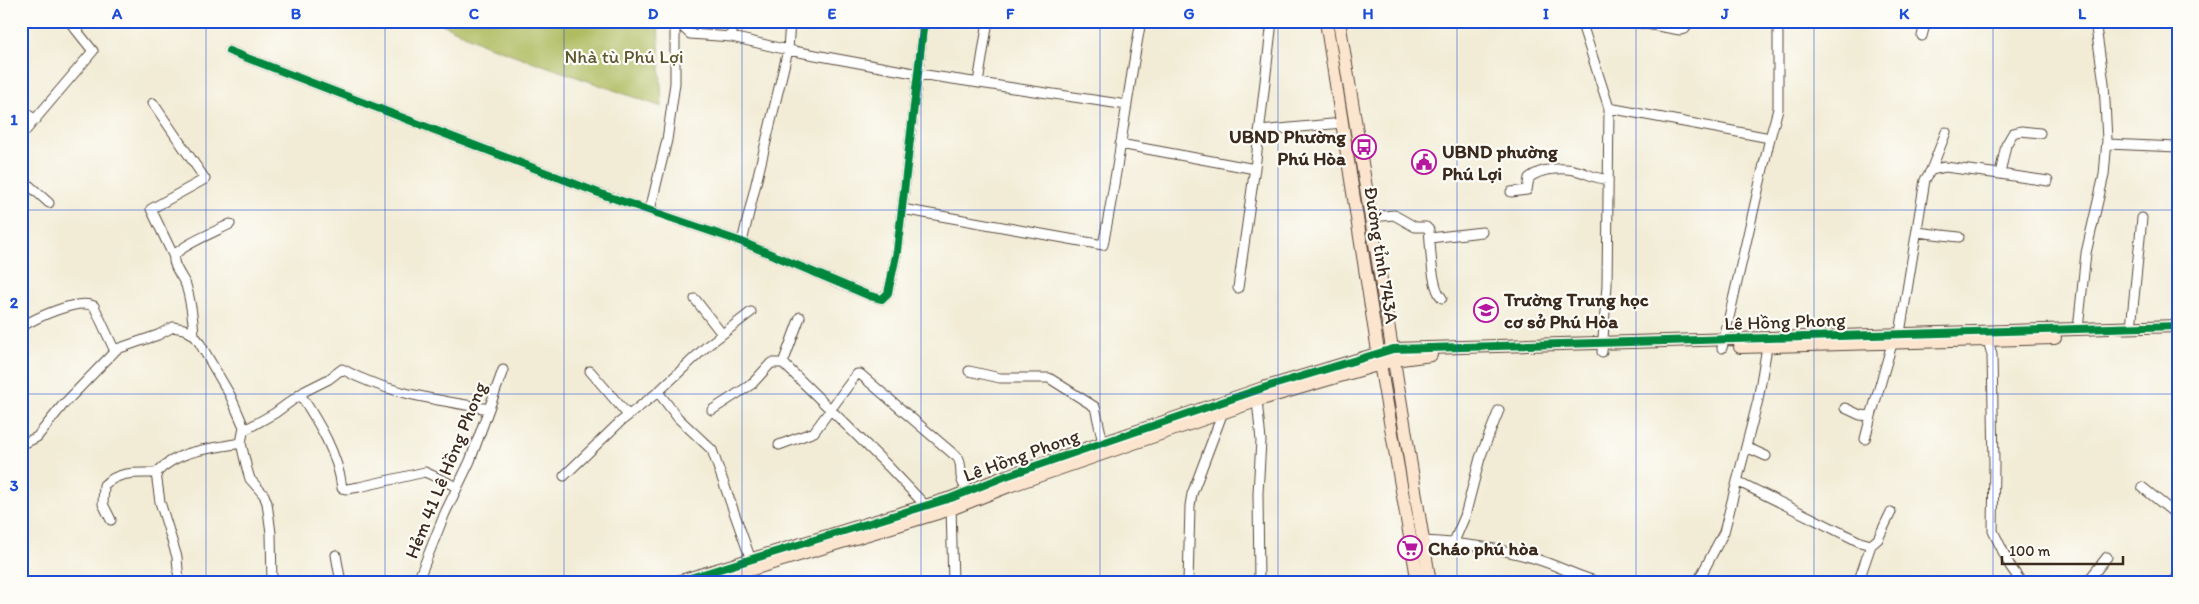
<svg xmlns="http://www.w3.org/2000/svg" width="2199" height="604" font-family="Itim,sans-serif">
	<rect width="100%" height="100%" fill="#fdfcf7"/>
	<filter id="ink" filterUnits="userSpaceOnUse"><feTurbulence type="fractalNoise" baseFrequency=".02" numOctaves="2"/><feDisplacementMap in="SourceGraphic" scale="10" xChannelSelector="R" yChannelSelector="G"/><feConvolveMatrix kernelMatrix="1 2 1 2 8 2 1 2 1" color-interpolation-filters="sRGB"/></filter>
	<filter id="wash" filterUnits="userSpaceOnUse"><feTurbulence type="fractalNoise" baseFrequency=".0096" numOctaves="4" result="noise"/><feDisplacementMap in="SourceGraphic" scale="20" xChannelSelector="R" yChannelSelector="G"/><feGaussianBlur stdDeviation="1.12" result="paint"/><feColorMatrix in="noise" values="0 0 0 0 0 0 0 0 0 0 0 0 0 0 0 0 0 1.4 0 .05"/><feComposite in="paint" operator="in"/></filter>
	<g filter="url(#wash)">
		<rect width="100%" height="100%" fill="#f2ecd6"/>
		<path fill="#aebb5e" stroke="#74723e" d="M436,21H658L662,107L483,44Z"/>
	</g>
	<g filter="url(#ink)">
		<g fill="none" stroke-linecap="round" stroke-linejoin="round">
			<defs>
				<path id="street" d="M676,21L690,34L732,37L788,50L919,74L1127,105
					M1581,21L1609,108L1607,285L1602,352
					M1629,21L1680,30L1685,29L1688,21
					M1922,36L1926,21
					M732,37V21
					M229,51L604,195L742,242L870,296L882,299L888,293L897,251L924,21
					M978,83L988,21
					M153,103L205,179L151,209L174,257
					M1609,108L1770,138
					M21,110L36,120
					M1259,131L1342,123
					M21,136L93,51L69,21
					M1120,144L1255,169
					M2107,144L2178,147
					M1931,170L1946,132
					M2000,174L2048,181
					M21,178L49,203
					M1511,192L1527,190L1529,178C1541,168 1563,167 1578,171C1590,174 1594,179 1608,179
					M902,209L1103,245C1118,171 1127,96 1141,21
					M650,210L667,140L675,83V21
					M1371,217L1394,215L1415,227H1426L1429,230C1431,247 1431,288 1442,298
					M1917,232L1959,237
					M1430,238L1482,232
					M742,242L788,50L790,21
					M1238,288L1256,160L1272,21
					M695,299L722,334
					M21,327C36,318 77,298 94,306L113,347L117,349
					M2131,328L2142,218
					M2078,329L2086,253L2104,175L2107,140L2104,83L2095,21
					M1900,333L1925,180L1931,170L1945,167L2000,174L2006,145L2013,133L2021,131L2040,133
					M194,335C193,318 191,302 186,285C183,278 172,265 174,257C177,247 219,230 230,224
					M1988,340L1992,355L1994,464L1993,531L2010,566L2022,583
					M1722,348L1770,138L1778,109V21
					M783,363L800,317
					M590,371L628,415
					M969,371L1000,378H1049L1095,407L1103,443
					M658,392L678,418L712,450L751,560
					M300,394C319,423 338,454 342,488L347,489L359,487L425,472L457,487
					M1257,400L1261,441L1258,493L1259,583
					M1845,408L1860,415L1871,416L1892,344
					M712,410L752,384L771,363H783L888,466L926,506
					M243,431L275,413L305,391L329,379L342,369C387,394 439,400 489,409
					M1865,439L1871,416
					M21,445L37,437L62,406L117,349L158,335L173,327L184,329L194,335L199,342L230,395L244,427L241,443L247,469L250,479L264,495L267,503L271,533L272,583
					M779,445L814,432L853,379L857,374H860L958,458C965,471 955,474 968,491
					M1746,447L1766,456
					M564,476L620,422L658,392L707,346L751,312
					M1737,481L1860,542L1871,545L1878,539L1891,512
					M2142,487L2178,516
					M951,506L953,583
					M111,520L103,504L104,485C119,471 136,473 156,473
					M1424,541C1460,543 1499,548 1533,558C1557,565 1578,577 1602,583
					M1453,544L1465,516L1480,458L1499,410
					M336,555L341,583
					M1860,577L1871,545
					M179,583L177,557L160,502L156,473C180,449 209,449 241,443
					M417,583L445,513L470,461L503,370
					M1188,583L1190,506L1192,494L1223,412
					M1697,583L1724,532L1758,400L1767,347
					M2090,583L2088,581L2107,557
					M2171,583L2178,576"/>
				<path id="secondary" d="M1326,21L1380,364L1418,583
					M1339,21L1430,583
					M1740,347L2055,338
					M674,583L951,498L1006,476L1263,388L1393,349L2178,326
					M706,583L951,509L1009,486L1265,398L1394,360L1431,355"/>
			</defs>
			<use href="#street" stroke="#56473a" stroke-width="11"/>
			<use href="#secondary" stroke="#56473a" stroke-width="14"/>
			<use href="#street" stroke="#fff" stroke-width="9"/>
			<use href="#secondary" stroke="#fbe5cf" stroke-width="12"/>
			<defs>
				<path id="cycleway" d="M229,51L604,195L742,242L870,296L882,299L888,293L897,251L924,21
					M674,583L951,498L1006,476L1263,388L1393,349L2178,326"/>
			</defs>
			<use href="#cycleway" stroke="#fdfcf7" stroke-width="11"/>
			<use href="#cycleway" stroke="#00873e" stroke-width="8"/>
		</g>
	</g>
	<path fill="none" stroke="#1d4ed8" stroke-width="1" stroke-opacity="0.55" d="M206,21V583M385,21V583M564,21V583M742,21V583M921,21V583M1100,21V583M1278,21V583M1457,21V583M1636,21V583M1814,21V583M1993,21V583M21,210H2178M21,394H2178"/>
	<defs>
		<symbol id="bus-ring" viewBox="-11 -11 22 22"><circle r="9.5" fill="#fdfcf7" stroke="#b5179e" stroke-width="1.5"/><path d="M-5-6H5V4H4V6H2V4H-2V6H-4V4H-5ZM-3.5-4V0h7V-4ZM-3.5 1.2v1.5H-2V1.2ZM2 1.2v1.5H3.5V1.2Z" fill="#b5179e"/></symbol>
		<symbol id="civic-ring" viewBox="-11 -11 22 22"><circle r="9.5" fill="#fdfcf7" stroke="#b5179e" stroke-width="1.5"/><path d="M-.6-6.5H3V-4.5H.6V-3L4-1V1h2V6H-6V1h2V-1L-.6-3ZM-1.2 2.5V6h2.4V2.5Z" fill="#b5179e"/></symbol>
		<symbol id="school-ring" viewBox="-11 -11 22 22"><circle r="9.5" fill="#fdfcf7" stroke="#b5179e" stroke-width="1.5"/><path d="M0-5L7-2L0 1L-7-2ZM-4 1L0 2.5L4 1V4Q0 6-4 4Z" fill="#b5179e"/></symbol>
		<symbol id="supermarket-ring" viewBox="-11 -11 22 22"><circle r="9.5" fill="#fdfcf7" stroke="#b5179e" stroke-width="1.5"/><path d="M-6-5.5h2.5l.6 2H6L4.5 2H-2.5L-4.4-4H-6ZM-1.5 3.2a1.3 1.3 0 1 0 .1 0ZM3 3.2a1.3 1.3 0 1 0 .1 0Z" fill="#b5179e"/></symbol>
	</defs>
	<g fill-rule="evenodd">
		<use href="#bus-ring" x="1350" y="133" width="28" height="28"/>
		<use href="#civic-ring" x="1410" y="148" width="28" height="28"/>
		<use href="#school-ring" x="1472" y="296" width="28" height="28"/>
		<use href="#supermarket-ring" x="1396" y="534" width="28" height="28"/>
	</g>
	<g text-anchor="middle" stroke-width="4.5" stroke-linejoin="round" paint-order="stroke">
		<g font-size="19" fill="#5e5631" stroke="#fdfcf7">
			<text x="624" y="63">Nhà tù Phú Lợi</text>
		</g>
		<g font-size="19" font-weight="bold" fill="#3b2a1e" stroke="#fdfcf7" text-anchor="start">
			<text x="1346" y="143" text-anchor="end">UBND Phường<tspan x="1346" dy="22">Phú Hòa</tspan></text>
			<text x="1442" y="158">UBND phường<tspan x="1442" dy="22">Phú Lợi</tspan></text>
			<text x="1504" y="306">Trường Trung học<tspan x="1504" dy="22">cơ sở Phú Hòa</tspan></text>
			<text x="1428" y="555">Cháo phú hòa</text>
		</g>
		<g font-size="19" fill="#3b2a1e" stroke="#fdfcf7">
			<text transform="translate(1382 255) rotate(81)" y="7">Đường tỉnh 743A</text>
			<text transform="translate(1785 321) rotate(-2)" y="7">Lê Hồng Phong</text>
			<text transform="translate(1021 455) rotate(-20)" y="7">Lê Hồng Phong</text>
			<text transform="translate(445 470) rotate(-68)" y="7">Hẻm 41 Lê Hồng Phong</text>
		</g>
	</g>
	<rect width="2199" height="604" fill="none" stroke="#fdfcf7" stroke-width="55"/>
	<path d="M2002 556v8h121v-8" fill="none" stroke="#3b2a1e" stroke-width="2.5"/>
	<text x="2009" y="556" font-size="15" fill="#3b2a1e" stroke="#fdfcf7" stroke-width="4" paint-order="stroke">100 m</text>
	<rect x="28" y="28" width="2144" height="548" fill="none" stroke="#1d4ed8" stroke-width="2"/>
	<g font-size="16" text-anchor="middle" font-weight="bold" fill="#1d4ed8">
		<text x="117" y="19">A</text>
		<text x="296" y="19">B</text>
		<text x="474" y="19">C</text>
		<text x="653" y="19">D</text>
		<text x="832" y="19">E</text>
		<text x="1010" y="19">F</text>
		<text x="1189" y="19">G</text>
		<text x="1368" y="19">H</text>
		<text x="1546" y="19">I</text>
		<text x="1725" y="19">J</text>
		<text x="1904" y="19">K</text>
		<text x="2082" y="19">L</text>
		<text x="14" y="125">1</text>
		<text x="14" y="308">2</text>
		<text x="14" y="491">3</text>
	</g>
</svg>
